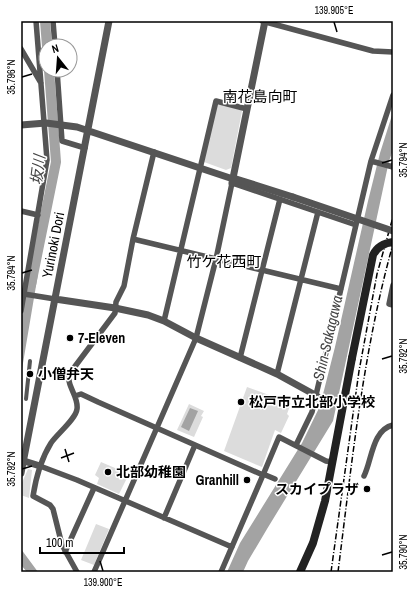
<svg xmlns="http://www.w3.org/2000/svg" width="414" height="593" font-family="'Archivo Narrow','Noto Sans JP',sans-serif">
	<rect width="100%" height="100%" fill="#fff"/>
	<path fill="#dcdcdc" d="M220,104L240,109L242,111L231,168L226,170L204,162L216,105Z
		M247,387L291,403L287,414L289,416L281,433L275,430L262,467L224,451Z
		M189,404L204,411L201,416L203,417L194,437L177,430Z
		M101,462L129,474L119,494L97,484L99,478L95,475Z
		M28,469L32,470L29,498L21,495V485Z
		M96,524L109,529L94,565L81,560Z"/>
	<path fill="#a3a3a3" d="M393,112V150L389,161L333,421L267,529L248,561L243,572H227L240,543L302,443L320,406L335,347L368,201L380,153Z
		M29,272L38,274L21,375V322Z
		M190,408L198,411L189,431L181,427Z
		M21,549L38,572H27L21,565Z"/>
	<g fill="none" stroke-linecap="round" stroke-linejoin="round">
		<path stroke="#a3a3a3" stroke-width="10" d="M45,21L47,46
			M31,285L56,162L49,70"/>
		<path stroke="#555" stroke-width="4" d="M26,399L30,361"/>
		<path stroke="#555" stroke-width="5.5" d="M53,21L55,46
			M262,21L373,51L393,52
			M21,49L41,83
			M57,70L62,141L85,148
			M371,161L393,167V165
			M21,211L38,215
			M133,239L341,289
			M393,285L389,304L393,305
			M24,294L55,299
			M21,311L47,160L36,21
			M164,321L216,101L247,109
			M240,358L280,199
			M277,374L318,212
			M75,396L81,394L98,402L263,475L279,437L326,461L332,462
			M296,445L312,412L371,161L393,95
			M40,466L77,480L232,547
			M263,474L275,479
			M364,476C372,460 372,430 393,425
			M164,518L195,445
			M65,552L94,488
			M77,572L62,545L53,509L50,505L33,496C36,477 41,459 51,443C57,434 76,419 77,409C79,396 65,385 70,373L115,313L116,302L124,286L133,239L154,152
			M94,572L196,338L216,259L232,183L356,225
			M221,572L263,475"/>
		<path stroke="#555" stroke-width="7" d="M21,125L46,123L77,127L233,179
			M233,178L293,197
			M232,183L265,21
			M55,299L115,308L148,315L164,321L196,338L277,374L317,396
			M24,461L40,466
			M21,473L109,21"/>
		<path stroke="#222" stroke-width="8" d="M300,572L313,543L325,501L352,358"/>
		<path stroke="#000" stroke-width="1.5" stroke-dasharray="6 2 1 2" stroke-linecap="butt" d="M331,572L359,371L377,274L393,217
			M338,572C352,462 363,351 393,244"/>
		<path stroke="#555" stroke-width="7" d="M293,197L393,231"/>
		<path stroke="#222" stroke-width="8" d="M352,358L373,255C377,247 384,243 393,242"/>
	</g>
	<path fill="none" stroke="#000" stroke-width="1.5" d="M334,22L337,32M22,77L32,74M382,163L392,160M22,273L32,270M382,359L392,356M65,449L69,462M61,458L74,453M22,469L32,466M382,555L392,552M100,561L103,571"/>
	<g fill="#000" stroke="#fff" stroke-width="1.5">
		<circle cx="70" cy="338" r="4"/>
		<circle cx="30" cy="374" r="4"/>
		<circle cx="241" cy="402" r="4"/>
		<circle cx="108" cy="472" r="4"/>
		<circle cx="247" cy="480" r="4"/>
		<circle cx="367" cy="489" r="4"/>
	</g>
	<g text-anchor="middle" stroke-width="3" stroke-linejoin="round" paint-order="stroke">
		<g font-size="14" fill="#000" stroke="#fff">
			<text transform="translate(53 245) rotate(-79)" y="5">Yurinoki Dori</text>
		</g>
		<g font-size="14" font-weight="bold" fill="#000" stroke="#fff" text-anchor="start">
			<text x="78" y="343">7-Eleven</text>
			<text x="38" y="379">小僧弁天</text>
			<text x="249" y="407">松戸市立北部小学校</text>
			<text x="116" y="477">北部幼稚園</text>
			<text x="239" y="485" text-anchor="end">Granhill</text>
			<text x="359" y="494" text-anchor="end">スカイプラザ</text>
		</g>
		<g font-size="15" fill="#000" stroke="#fff">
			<text x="260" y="102">南花島向町</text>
			<text x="224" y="267">竹ケ花西町</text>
		</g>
		<g font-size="15" font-style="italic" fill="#444" stroke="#fff">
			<text transform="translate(38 170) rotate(-83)" y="5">坂川</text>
			<text transform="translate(328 338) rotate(-77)" y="5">Shin-Sakagawa</text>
		</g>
	</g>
	<rect width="414" height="593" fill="none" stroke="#ffffff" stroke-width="44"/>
	<g transform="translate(58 58) rotate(343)"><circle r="19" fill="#ffffff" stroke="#999999"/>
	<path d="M0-3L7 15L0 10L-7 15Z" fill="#000000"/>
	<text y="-6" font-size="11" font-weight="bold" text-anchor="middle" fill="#000000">N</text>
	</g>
	<path d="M40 547v6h84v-6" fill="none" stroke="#000000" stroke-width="2"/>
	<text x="46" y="547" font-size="12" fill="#000000" stroke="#ffffff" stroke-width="3" paint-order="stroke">100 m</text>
	<rect x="22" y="22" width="370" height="549" fill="none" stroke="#000" stroke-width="1.5"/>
	<g font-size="10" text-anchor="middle" fill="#000">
		<text x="334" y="14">139.905°E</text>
		<text transform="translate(11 77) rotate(-90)" y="4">35.796°N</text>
		<text transform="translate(403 160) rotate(-90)" y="4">35.794°N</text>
		<text transform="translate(11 273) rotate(-90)" y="4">35.794°N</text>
		<text transform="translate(403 356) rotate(-90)" y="4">35.792°N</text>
		<text transform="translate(11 469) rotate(-90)" y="4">35.792°N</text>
		<text transform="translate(403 552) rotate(-90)" y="4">35.790°N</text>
		<text x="103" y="586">139.900°E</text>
	</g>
</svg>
